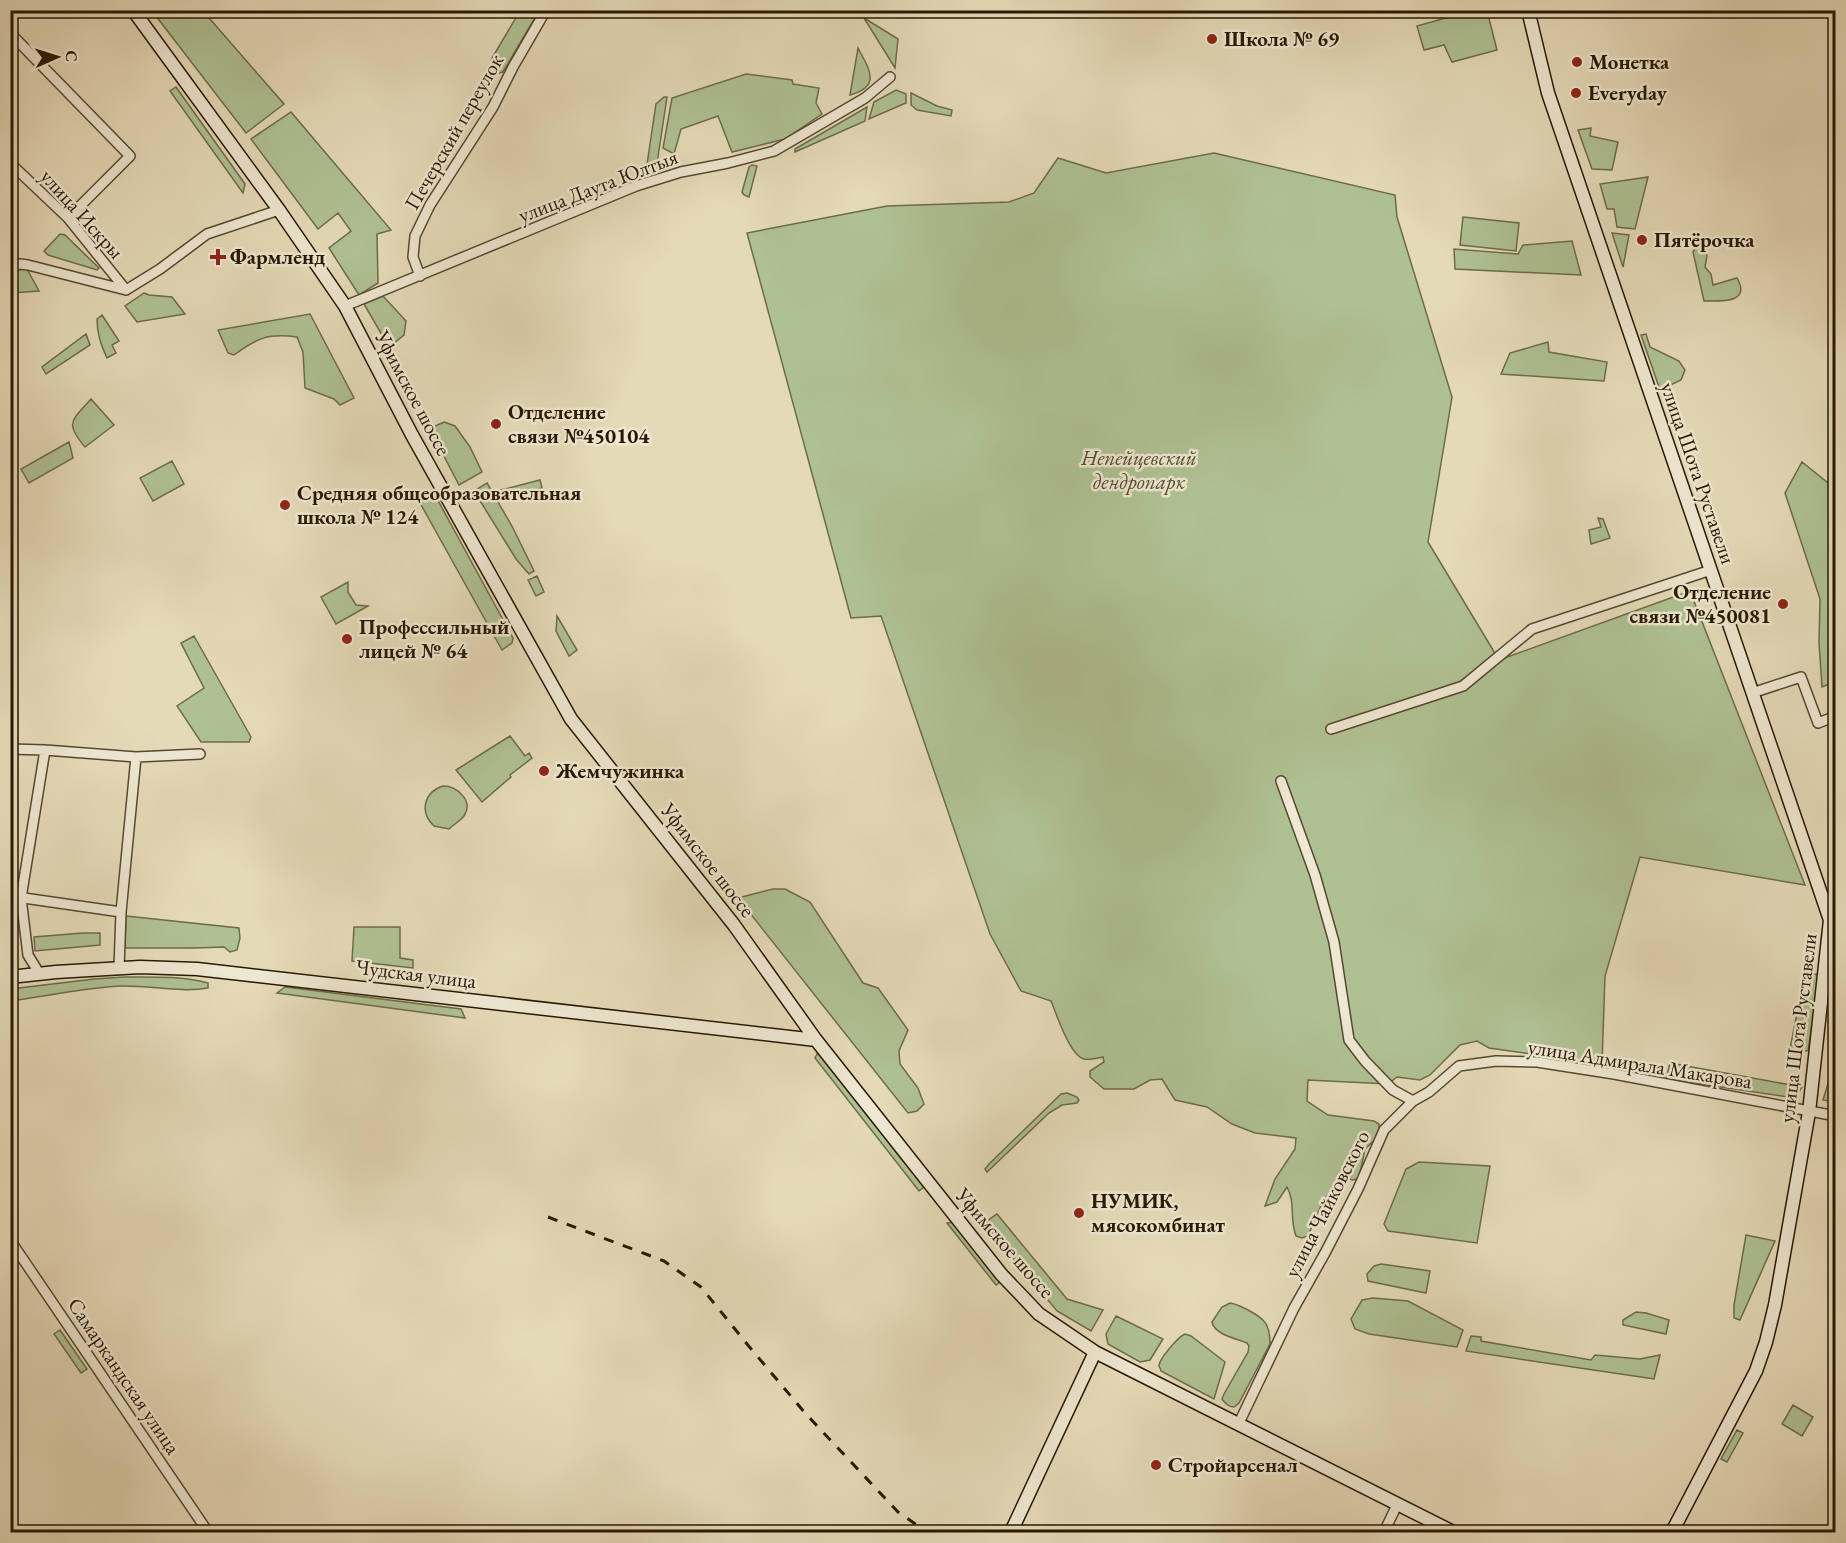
<svg xmlns="http://www.w3.org/2000/svg" width="1846" height="1543" font-family="'EB Garamond',serif">
	<rect width="100%" height="100%" fill="#e5dab8"/>
	<filter id="stains"><feTurbulence type="fractalNoise" baseFrequency=".00333" numOctaves="4"/><feColorMatrix values="0 0 0 0 .2 0 0 0 0 .09 0 0 0 0 .02 0 0 0 .5 -.17"/></filter>
	<radialGradient id="worn" r=".72"><stop offset=".6" stop-color="#630" stop-opacity="0"/><stop offset="1" stop-color="#630" stop-opacity=".3"/></radialGradient>
	<path fill="#afc193" stroke="#6c6c4a" stroke-width="1.5" d="M152,11H203L284,104L246,133Z
		M520,11H539L503,72L496,74L489,71L492,58Z
		M1471,11H1487L1497,50L1452,62L1444,45L1424,50L1417,26Z
		M864,18L898,39L895,68Z
		M858,48C869,69 882,86 850,95Z
		M746,74L792,80L793,84L819,88L816,103L822,114L785,139L732,152L718,116L681,129L674,154L663,148L672,98Z
		M176,87L245,184L243,193L170,91Z
		M896,90L906,94V103L869,119L874,102Z
		M911,93L937,106L952,110L951,116L917,110L911,105Z
		M664,97H667L656,170L651,174L646,171L656,104Z
		M867,107L865,121L795,152V149Z
		M291,112L391,230L377,234L378,283L359,295L329,248L351,231L338,213L318,229L251,139Z
		M1591,128L1590,136L1618,142L1612,170L1592,169L1578,130Z
		M1214,153L1395,195L1397,217L1452,397L1428,542L1499,660L1690,591L1805,885L1640,857L1605,976L1602,1064L1489,1048L1477,1041L1460,1045L1430,1075L1420,1080L1397,1077L1388,1084L1308,1080L1307,1101L1328,1115L1374,1121L1379,1124V1136L1365,1149L1359,1178L1353,1180L1342,1177L1323,1201L1308,1236L1302,1238L1296,1236C1289,1217 1296,1204 1287,1187L1277,1202L1265,1206L1275,1179L1295,1149L1296,1138L1255,1133L1232,1124L1207,1107L1175,1100L1162,1079L1150,1080L1134,1089H1104L1090,1077V1071L1104,1062L1103,1057C1098,1058 1090,1060 1084,1059C1070,1056 1056,1013 1051,1001L1021,991L990,934L881,616L851,618L747,233L887,206L1009,202L1034,193L1058,158L1106,173Z
		M752,165L757,166L749,197L744,195L742,192L749,167Z
		M1648,177L1635,229L1617,227L1614,209H1607L1600,184Z
		M1463,217L1519,223L1516,251L1460,245Z
		M1612,233L1629,235L1623,267Z
		M60,234L65,235L99,268L97,270L48,255L44,251Z
		M1572,241L1581,275L1455,269L1454,249L1518,254L1523,245Z
		M1707,242L1708,244L1704,246L1707,256L1705,267L1711,274L1713,285L1737,278C1752,304 1719,301 1704,301L1693,252L1696,247Z
		M25,269L28,271L39,291L11,293V271Z
		M144,293L149,295L172,297L185,314L137,322L125,306Z
		M383,296L406,321L404,335L389,347L364,304Z
		M310,314L354,398L340,405L334,399L305,388L303,352L297,337C268,333 257,338 234,355L228,353L218,330Z
		M102,315L119,341L112,345L116,353L107,358C101,345 97,334 97,319Z
		M86,334L90,345L46,374L42,367Z
		M1646,334L1650,347L1679,361L1685,370L1681,380L1660,390L1641,335Z
		M1548,342L1549,352L1607,362L1604,381L1501,374L1510,353Z
		M91,399L114,425L85,447C64,422 72,421 91,399Z
		M444,422L455,426L470,447L482,472L459,485L435,439L433,427Z
		M69,442L73,458L29,483L21,469Z
		M172,461L184,484L153,501L140,478Z
		M1802,462L1827,482L1835,478V682L1822,687L1819,643L1820,599L1785,493Z
		M540,480L542,488L503,498L501,490Z
		M487,483L513,528L534,571L529,574L516,559L474,491Z
		M435,495L513,638L512,643L502,650L420,503Z
		M1598,518L1603,519L1610,538L1591,544L1589,530L1601,527Z
		M537,576L544,592L536,596L528,580Z
		M348,582V592L356,605L368,606L336,624L321,597Z
		M557,616L577,650L569,656L556,631Z
		M194,636L251,737L249,742H201L177,706L204,688L181,643Z
		M510,736L525,756L529,753L532,758L510,775L511,777L482,802L456,770Z
		M443,786C457,786 474,801 464,816C460,821 453,825 449,829L434,826C419,812 424,792 443,786Z
		M773,889H785L810,902L863,983L878,988L908,1030L899,1051L900,1064L918,1088L924,1104L917,1111L908,1113L738,898Z
		M126,916L239,928L240,938L237,950L230,952L224,947L195,948H125Z
		M354,927H400V958L413,960V968L352,961Z
		M83,933H100V945L35,951L34,937Z
		M1805,972L1820,975L1808,1051L1790,1049Z
		M124,977C152,977 182,976 208,983V988C179,993 150,985 120,986C84,988 47,996 11,1001V989L94,979Z
		M285,987L461,1009L465,1018L277,993Z
		M817,1054L821,1055L924,1187L919,1191L815,1058Z
		M1835,1061L1836,1102H1835L1823,1100Z
		M1670,1063L1802,1087L1795,1098L1666,1079Z
		M1067,1093L1077,1097L1079,1100L1077,1103L1062,1105L1049,1113L987,1172L985,1169L989,1164L1061,1094Z
		M1419,1162L1490,1166L1477,1243L1388,1231L1384,1224L1406,1169Z
		M997,1214L1067,1299L1103,1310L1091,1331L1057,1311L984,1223Z
		M954,1222L1000,1282L996,1285L947,1223Z
		M1746,1235L1775,1241L1740,1320L1734,1318V1305Z
		M1381,1264L1430,1271L1426,1293L1368,1281L1367,1274L1374,1266Z
		M1373,1298L1408,1301L1463,1330L1457,1347L1369,1334L1355,1329L1351,1319L1362,1300Z
		M1230,1303C1237,1304 1242,1307 1248,1310C1265,1319 1270,1324 1270,1344L1239,1403L1234,1407C1228,1407 1225,1403 1222,1399L1224,1394L1248,1352L1249,1346L1247,1343C1235,1338 1215,1335 1212,1322L1222,1307Z
		M1636,1312L1646,1313L1669,1320L1666,1334L1623,1325V1320Z
		M1116,1316L1163,1339L1150,1360L1140,1362L1108,1344L1106,1334Z
		M60,1330L87,1369L81,1373L54,1334Z
		M1185,1334L1191,1336L1225,1362L1214,1399L1161,1371C1161,1370 1160,1368 1159,1366C1159,1359 1178,1337 1185,1334Z
		M1471,1336L1481,1337V1341L1591,1360L1595,1355L1640,1359L1660,1355L1654,1379L1466,1351Z
		M1793,1405L1813,1417L1802,1436L1782,1424Z
		M1737,1430L1743,1433L1727,1462L1721,1459Z"/>
	<g fill="none" stroke-linecap="round" stroke-linejoin="round">
		<defs>
			<path id="street" d="M10,33L130,156L68,218
				M10,163L68,218L126,290
				M10,267L20,264L28,265L126,290L160,269L207,234L279,210
				M420,276L413,257L415,236L430,205L493,107L513,67L546,10
				M345,306L636,186L681,172L728,163L774,151L865,98L890,77
				M1752,693L1801,677L1818,723L1836,716
				M1331,729L1463,686L1532,629L1711,570
				M10,749L45,750L136,757L200,754
				M1281,781L1315,875L1334,942L1349,1040L1365,1061L1393,1090L1413,1101
				M10,896L121,912
				M119,968L121,912L136,757
				M39,973L28,955L21,898L45,750
				M10,1240L208,1532
				M1238,1425L1294,1308L1325,1253L1358,1189L1384,1130L1413,1101L1429,1092L1459,1066L1496,1061L1537,1062L1614,1074L1836,1116
				M1384,1532L1397,1505"/>
			<path id="secondary" d="M133,10L279,210L345,306L412,435L571,719L734,925L816,1040L1001,1274L1039,1314L1095,1352L1453,1532
				M1528,10L1548,93L1830,920L1809,1112L1775,1305L1766,1342L1756,1371L1672,1532
				M10,977L56,972L140,967L197,969L816,1040
				M1011,1532L1095,1352"/>
		</defs>
		<use href="#street" stroke="#574830" stroke-width="12"/>
		<use href="#secondary" stroke="#281802" stroke-width="15"/>
		<use href="#street" stroke="#eee7d1" stroke-width="9"/>
		<use href="#secondary" stroke="#eee7d1" stroke-width="12"/>
		<path stroke="#281802" stroke-width="3" stroke-dasharray="10 10" stroke-linecap="butt" d="M548,1217L664,1261L701,1287L747,1344L805,1413L898,1512L927,1532"/>
	</g>
	<g fill="#8f2418" stroke="#eee7d1" stroke-width="2">
		<circle cx="1212" cy="39" r="6"/>
		<circle cx="1577" cy="62" r="6"/>
		<circle cx="1576" cy="93" r="6"/>
		<circle cx="1642" cy="240" r="6"/>
		<path d="M215 248h6v6h6v6h-6v6h-6v-6h-6v-6h6z"/>
		<circle cx="496" cy="424" r="6"/>
		<circle cx="285" cy="505" r="6"/>
		<circle cx="1783" cy="604" r="6"/>
		<circle cx="347" cy="639" r="6"/>
		<circle cx="544" cy="771" r="6"/>
		<circle cx="1079" cy="1213" r="6"/>
		<circle cx="1156" cy="1465" r="6"/>
	</g>
	<g text-anchor="middle" stroke-width="5" stroke-linejoin="round" paint-order="stroke">
		<g font-size="21" font-weight="bold" fill="#281802" stroke="#eee7d1" text-anchor="start">
			<text x="1224" y="46">Школа № 69</text>
			<text x="1589" y="69">Монетка</text>
			<text x="1588" y="100">Everyday</text>
			<text x="1654" y="247">Пятёрочка</text>
			<text x="230" y="264">Фармленд</text>
			<text x="508" y="419">Отделение<tspan x="508" dy="24">связи №450104</tspan></text>
			<text x="297" y="500">Средняя общеобразовательная<tspan x="297" dy="24">школа № 124</tspan></text>
			<text x="1771" y="599" text-anchor="end">Отделение<tspan x="1771" dy="24">связи №450081</tspan></text>
			<text x="359" y="634">Профессильный<tspan x="359" dy="24">лицей № 64</tspan></text>
			<text x="556" y="778">Жемчужинка</text>
			<text x="1091" y="1208">НУМИК,<tspan x="1091" dy="24">мясокомбинат</tspan></text>
			<text x="1168" y="1472">Стройарсенал</text>
		</g>
		<g font-size="21" fill="#281802" stroke="#eee7d1">
			<text transform="translate(454 132) rotate(-60)" y="7">Печерский переулок</text>
			<text transform="translate(598 186) rotate(-21)" y="7">улица Даута Юлтыя</text>
			<text transform="translate(82 214) rotate(48)" y="7">улица Искры</text>
			<text transform="translate(413 393) rotate(62)" y="7">Уфимское шоссе</text>
			<text transform="translate(1698 473) rotate(71)" y="7">улица Шота Руставели</text>
			<text transform="translate(708 860) rotate(52)" y="7">Уфимское шоссе</text>
			<text transform="translate(416 974) rotate(7)" y="7">Чудская улица</text>
			<text transform="translate(1798 1028) rotate(-83)" y="7">улица Шота Руставели</text>
			<text transform="translate(1640 1064) rotate(9)" y="7">улица Адмирала Макарова</text>
			<text transform="translate(1327 1204) rotate(-63)" y="7">улица Чайковского</text>
			<text transform="translate(1005 1243) rotate(49)" y="7">Уфимское шоссе</text>
			<text transform="translate(124 1376) rotate(56)" y="7">Самаркандская улица</text>
		</g>
		<g font-size="21" font-style="italic" fill="#504b2e" stroke="#eee7d1">
			<text x="1139" y="465">Непейцевский<tspan x="1139" dy="24">дендропарк</tspan></text>
		</g>
	</g>
	<rect width="1846" height="1543" fill="none" stroke="#e5dab8" stroke-width="36"/>
	<rect x="12" y="12" width="1822" height="1519" fill="none" stroke="#281802" stroke-width="3"/>
	<rect x="18" y="18" width="1810" height="1507" fill="none" stroke="#281802" stroke-width="1.5"/>
	<g transform="translate(57 57) rotate(87)" stroke="#eee7d1" stroke-width="4.5" paint-order="stroke">
	<path d="M0-4.5L10 22L0 15L-10 22Z" fill="#281802"/>
	<text y="-9" font-size="16" font-weight="bold" text-anchor="middle" fill="#281802">С</text>
	</g>
	<rect width="100%" height="100%" filter="url(#stains)"/>
	<rect width="100%" height="100%" fill="url(#worn)"/>
</svg>
